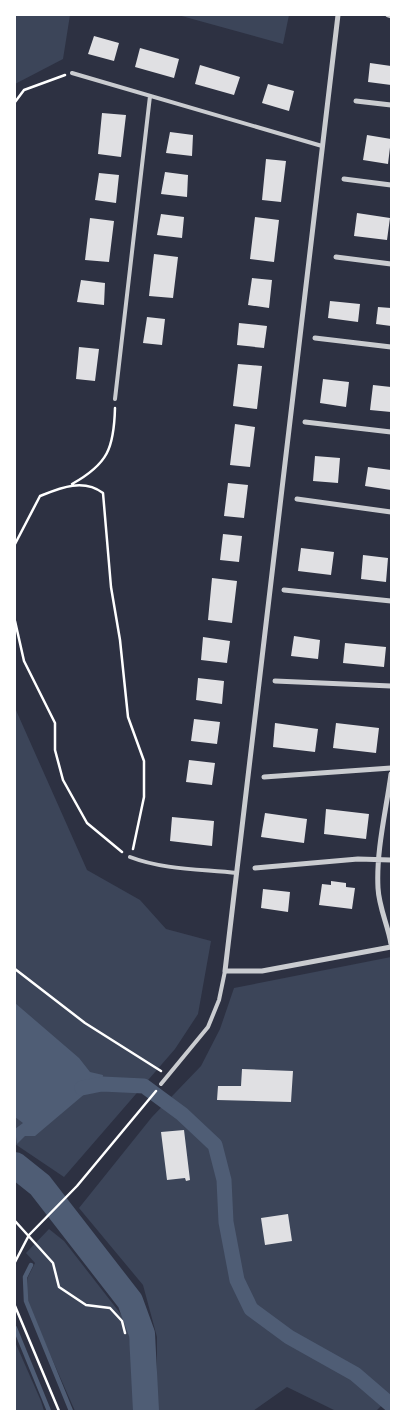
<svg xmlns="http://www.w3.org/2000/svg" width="406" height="1426" font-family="'Noto Sans',sans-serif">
	<rect width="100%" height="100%" fill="#2d3142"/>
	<path fill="#3c4559" d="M15,15H70L63,59L15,84Z
		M178,15H289L283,44Z
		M15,708L87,870L140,900L166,929L211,941L198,1014L175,1049L64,1177L15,1144Z
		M391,957V1396L376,1411H336L287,1387L253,1411H157V1337L143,1285L79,1208L152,1117L201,1066L220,1029L234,988Z
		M49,1229L64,1241L127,1322L134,1373V1411H75L27,1302L28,1277L35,1263L26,1253Z
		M15,1342L41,1401L44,1411H15Z"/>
	<path fill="#4f5d75" d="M15,1003L79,1058L90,1072L103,1075L101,1090L87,1092L35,1136H25L17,1144L15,1129L23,1123L15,1117Z"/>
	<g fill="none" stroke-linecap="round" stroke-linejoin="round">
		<path stroke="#4f5d75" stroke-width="4.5" d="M31,1265L25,1277L26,1301L71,1411
			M15,1328L49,1411"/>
		<path stroke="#4f5d75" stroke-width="15" d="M82,1088L102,1084L144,1086L182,1114L215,1145L224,1180L226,1222L237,1280L251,1309L289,1337L355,1374L391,1405"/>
		<path stroke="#4f5d75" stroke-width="26" d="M15,1165L40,1185L130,1301L142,1334L146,1411"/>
	</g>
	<path fill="#e0e0e3" d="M94,36L119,43L114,61L88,54Z
		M140,48L179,59L174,78L135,67Z
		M370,63L391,66V85L368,82Z
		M200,65L240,77L234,95L195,84Z
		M268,84L294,91L289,111L262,103Z
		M102,113L126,115L121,157L98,154Z
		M170,132L193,135L192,156L166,153Z
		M367,135L391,139L388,164L363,160Z
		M266,159L286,161L281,202L262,200Z
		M165,172L188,175L187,197L161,194Z
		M99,173L119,175L116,203L95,200Z
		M357,213L390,218L387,240L354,236Z
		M161,214L184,217L182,238L157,235Z
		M255,217L279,220L274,262L250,259Z
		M90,218L114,221L109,262L85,260Z
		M154,254L178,257L173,298L149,296Z
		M252,278L272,280L269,308L248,305Z
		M81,280L105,283L104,305L77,302Z
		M330,301L360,304L358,322L328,318Z
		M378,307L391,308V326L376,324Z
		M147,317L165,319L162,345L143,343Z
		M239,323L267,326L264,348L237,345Z
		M79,347L99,349L95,381L76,379Z
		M238,364L262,366L257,409L233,406Z
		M323,379L349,382L346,407L320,403Z
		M373,385L391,387V412L370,410Z
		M235,424L255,427L250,467L230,465Z
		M315,456L340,458L338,483L313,481Z
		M368,467L391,470V490L365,486Z
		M228,483L248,485L244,518L224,516Z
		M223,534L242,536L239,562L220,560Z
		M301,548L334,552L331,575L298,571Z
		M363,555L388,558L386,582L361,579Z
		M212,578L237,581L232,623L208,620Z
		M294,636L320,640L318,659L291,656Z
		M203,637L230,641L227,663L201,660Z
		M345,643L386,647L384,667L343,663Z
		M198,678L224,681L222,704L196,700Z
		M194,719L220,722L217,744L191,741Z
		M275,723L318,729L315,752L273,747Z
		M336,723L379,728L376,753L333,748Z
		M189,760L215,763L212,785L186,782Z
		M326,809L369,814L366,839L324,834Z
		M265,813L307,819L304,843L261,837Z
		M172,817L214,821L212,846L170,841Z
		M331,881L346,883V887L355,888L352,909L319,905L322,884L331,885Z
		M263,889L290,892L288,912L261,908Z
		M242,1069L293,1071L291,1102L217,1100L218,1086H241Z
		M184,1130L190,1180L186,1181L185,1178L167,1180L161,1132Z
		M288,1214L292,1241L265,1245L261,1218Z"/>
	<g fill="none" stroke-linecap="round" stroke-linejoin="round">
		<path stroke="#fff" stroke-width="2.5" d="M15,102L24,90L65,75
			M72,484C108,464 114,448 115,408
			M15,544L40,496C60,488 83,478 103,493L111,587L120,640L128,717L144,761V797L133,849
			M15,621L24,661L55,723V750L63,780L87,823L122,852
			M15,969L85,1023L161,1071
			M15,1221L53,1263L59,1287L86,1305L110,1308L122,1321L125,1333
			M15,1262L29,1235L77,1186L156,1091
			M15,1306L59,1411"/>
		<path stroke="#caccd0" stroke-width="4" d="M72,73L322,146
			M115,399L150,96
			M130,857C164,870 201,869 237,873
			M161,1084L208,1027L219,1000L225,971"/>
		<path stroke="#caccd0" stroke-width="5" d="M338,15L225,971H262L391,947
			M388,15L391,16
			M356,101L391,105
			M344,179L391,185
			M336,257L391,264
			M315,338L391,347
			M305,422L391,432
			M297,499L391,512
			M284,590L391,601
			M275,681L391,686
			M391,774C386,811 376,851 378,888C379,908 388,925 391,944
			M264,777L391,768
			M255,868L358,859L391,860"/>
	</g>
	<rect width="406" height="1426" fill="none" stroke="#ffffff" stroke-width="32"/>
</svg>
